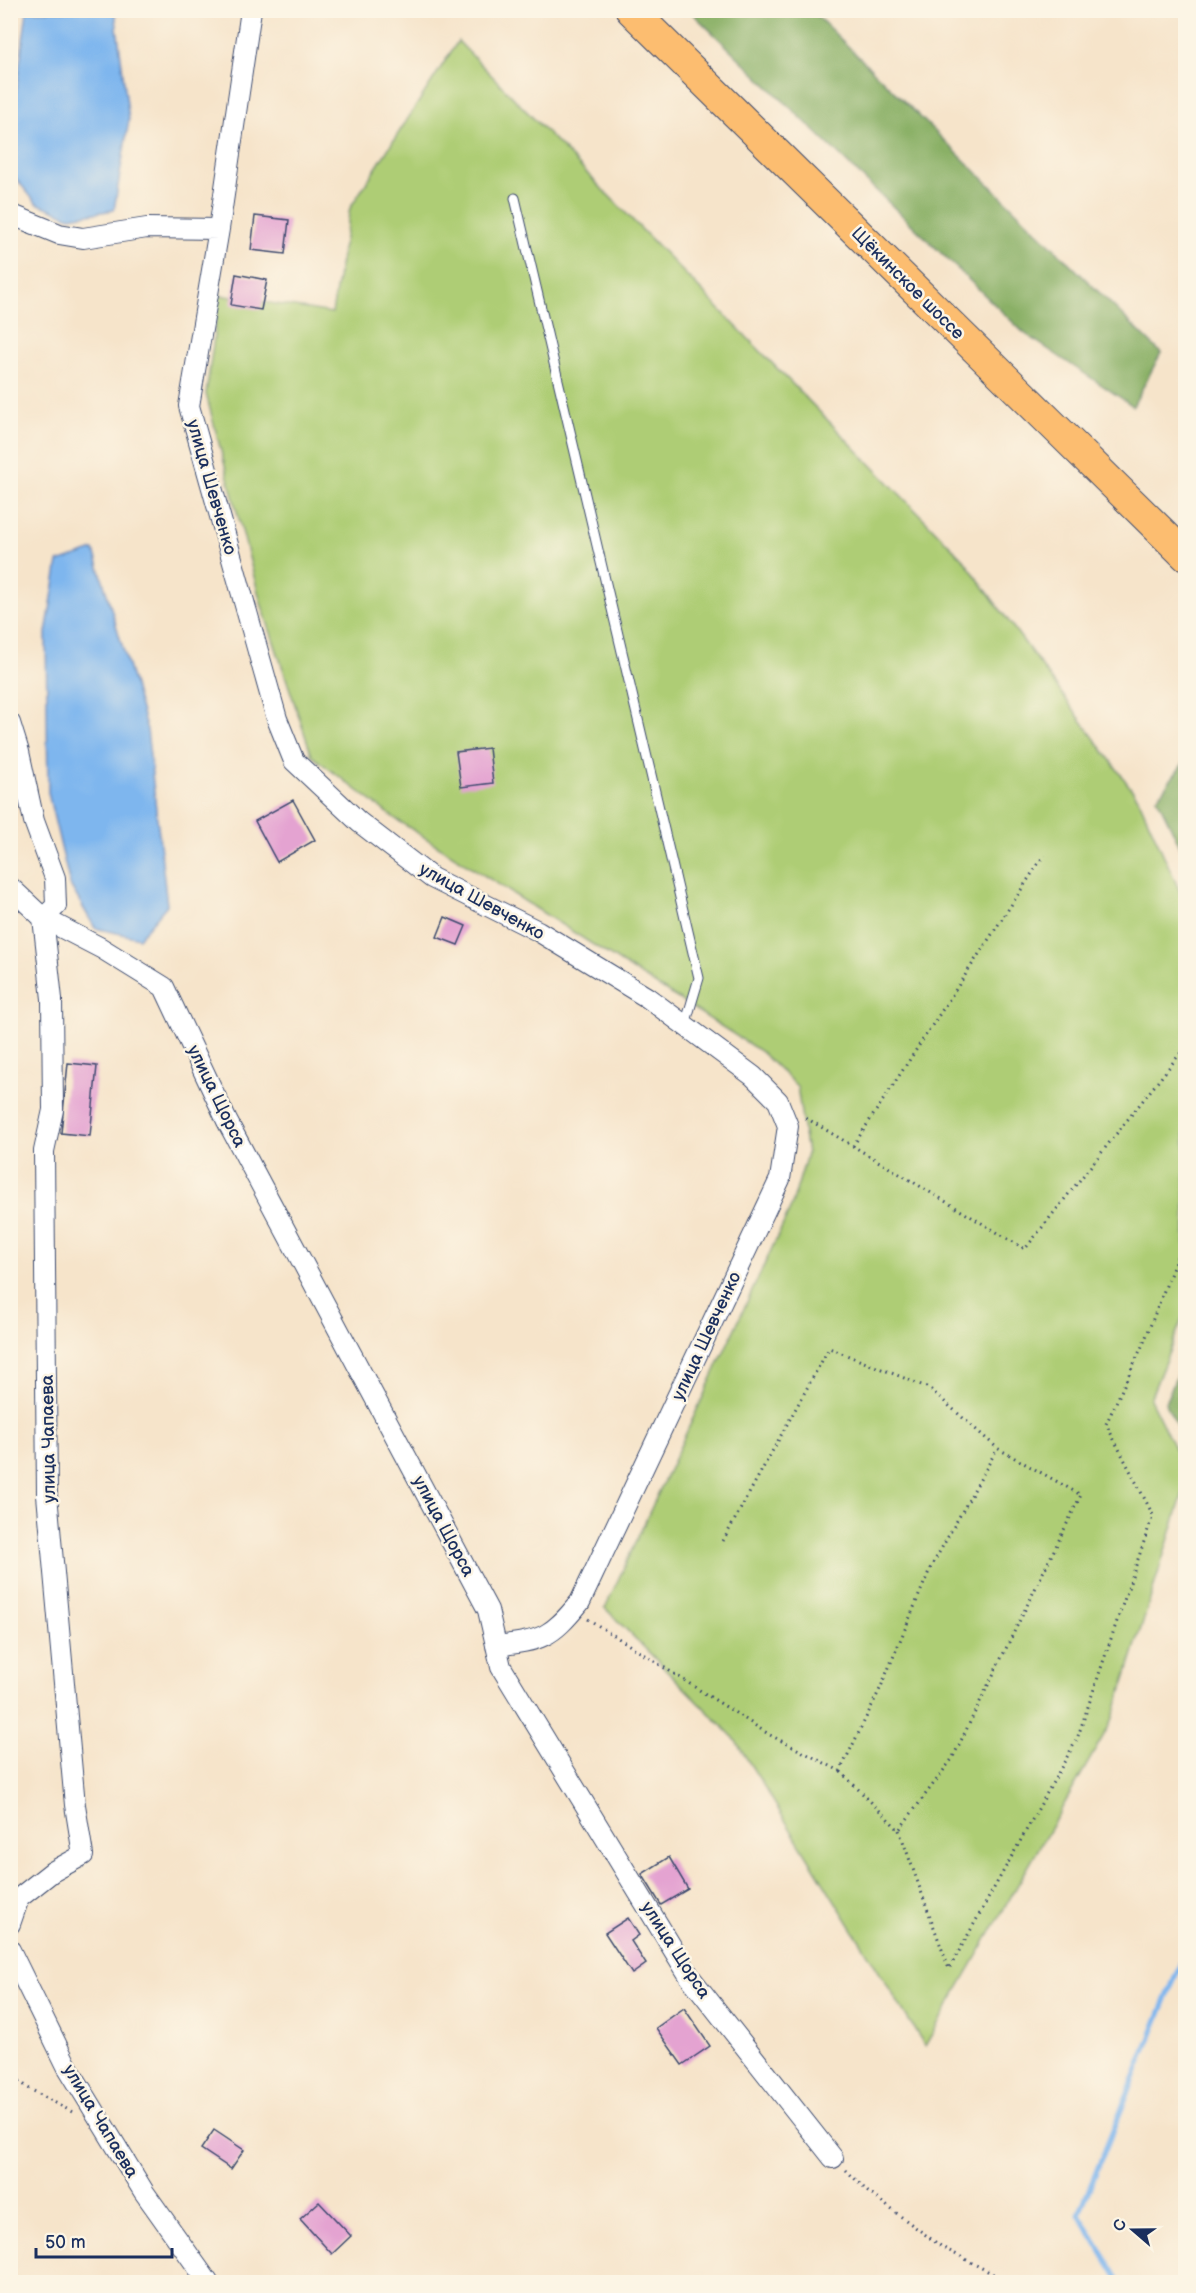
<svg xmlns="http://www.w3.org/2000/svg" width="1196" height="2293" font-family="'Balsamiq Sans',sans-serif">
	<rect width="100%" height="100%" fill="#fcf5e5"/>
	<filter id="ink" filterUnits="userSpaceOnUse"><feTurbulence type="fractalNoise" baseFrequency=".0167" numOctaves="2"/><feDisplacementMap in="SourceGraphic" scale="12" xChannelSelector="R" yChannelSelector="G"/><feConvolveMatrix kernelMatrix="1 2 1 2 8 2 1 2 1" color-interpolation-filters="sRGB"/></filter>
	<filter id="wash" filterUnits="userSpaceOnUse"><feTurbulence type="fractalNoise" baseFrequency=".008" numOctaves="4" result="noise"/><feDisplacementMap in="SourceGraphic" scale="24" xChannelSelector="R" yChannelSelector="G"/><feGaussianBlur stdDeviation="1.35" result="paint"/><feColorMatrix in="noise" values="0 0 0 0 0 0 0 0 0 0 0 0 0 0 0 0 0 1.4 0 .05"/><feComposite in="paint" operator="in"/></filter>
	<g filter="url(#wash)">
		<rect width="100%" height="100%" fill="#f6e4ca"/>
		<path fill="#aecd74" stroke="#647e69" stroke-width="1.5" d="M458,41L964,560L1138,798L1185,903V1312L1150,1399L1185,1470V1487L1112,1721L925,2046L734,1738L605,1608L792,1205L807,1154L797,1086L760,1051L394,818L312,756L261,603L206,394L220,295L332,313L350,208Z"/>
		<path fill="#8ab066" stroke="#527062" stroke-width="1.5" d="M690,11H812L1161,353L1133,406L1024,333Z
			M1185,761V856L1157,798Z
			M1185,1356V1440L1165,1403Z"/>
		<path fill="#7eb6ee" stroke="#4c72a6" stroke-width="1.5" d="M27,11H115L129,120L114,210L70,217L36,203L13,175V115Z
			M94,550L147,730L167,905L139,938L95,928L70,885L48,793L46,633L58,562Z"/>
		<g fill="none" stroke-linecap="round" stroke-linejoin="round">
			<path stroke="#7eb6ee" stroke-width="5" d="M1120,2282L1079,2214L1186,1950"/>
		</g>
		<g id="blocks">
			<path fill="#e4a3d1" d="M255,216L289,220L285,254L251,250Z
				M236,274L267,280L261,310L231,305Z
				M489,748L493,783L461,787L456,752Z
				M293,800L315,840L277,862L255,821Z
				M445,917L466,926L458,945L437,937Z
				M68,1063L97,1066L90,1136L61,1133Z
				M669,1857L688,1889L661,1905L642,1874Z
				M628,1918L639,1935L631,1941L646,1964L632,1974L605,1933Z
				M684,2008L710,2046L682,2065L656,2028Z
				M214,2130L244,2150L231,2169L201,2149Z
				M319,2202L351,2236L332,2254L300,2219Z"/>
		</g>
	</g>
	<g filter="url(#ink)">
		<use href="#blocks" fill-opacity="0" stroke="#3c4a6e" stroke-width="1.5"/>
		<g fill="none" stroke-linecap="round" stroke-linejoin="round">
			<defs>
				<path id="lane" d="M515,198L699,978L685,1025"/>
				<path id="street" d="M251,10L219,229L189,406L277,719L294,761L359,822L432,878L538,931L648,998L753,1076L778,1101L788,1126L780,1179L580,1602C550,1639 542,1640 496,1646
					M10,214L59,234L83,238L147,228L219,229
					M10,723L19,752L34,821L55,878L56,906L43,918
					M10,887L43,918L101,948L164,987L227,1121L488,1610L501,1667L690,1977L833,2158
					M10,1924L19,1898L52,1872L83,1855L75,1805L47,1495L44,1151L53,1110L52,999L43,918
					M10,1950L67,2066L144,2192L208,2282"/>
				<path id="primary" d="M631,10L1186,556"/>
			</defs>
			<use href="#lane" stroke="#3c4a6e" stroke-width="11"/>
			<use href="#street" stroke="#3c4a6e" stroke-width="22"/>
			<use href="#primary" stroke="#3c4a6e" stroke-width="32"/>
			<path stroke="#3c4a6e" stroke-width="3" stroke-dasharray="1.5 4.5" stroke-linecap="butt" d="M806,1118L1025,1249L1186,1046
				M853,1146L1044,855
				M723,1541L829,1348L929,1388L997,1448L1081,1495L952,1759L899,1830L840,1771
				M588,1619L770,1735L840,1771L880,1689L930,1569L997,1449
				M899,1830L949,1969L1077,1739L1153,1515L1106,1424L1144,1342L1186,1234
				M10,2073L28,2088L74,2113
				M846,2170L868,2192L942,2247L995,2275L1022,2282"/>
			<use href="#lane" stroke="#fff" stroke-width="9"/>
			<use href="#street" stroke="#fff" stroke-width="20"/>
			<use href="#primary" stroke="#fcbd6f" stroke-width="30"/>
		</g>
	</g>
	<g text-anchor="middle" stroke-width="5" stroke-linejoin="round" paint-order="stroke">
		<g font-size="18" fill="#1b2f5e" stroke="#fcf5e5">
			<text transform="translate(908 283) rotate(45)" y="6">Щёкинское шоссе</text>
			<text transform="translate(212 487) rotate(74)" y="6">улица Шевченко</text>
			<text transform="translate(482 901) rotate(29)" y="6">улица Шевченко</text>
			<text transform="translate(217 1096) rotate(64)" y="6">улица Щорса</text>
			<text transform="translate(706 1336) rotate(-65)" y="6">улица Шевченко</text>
			<text transform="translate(48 1439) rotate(-91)" y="6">улица Чапаева</text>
			<text transform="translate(444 1526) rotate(62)" y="6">улица Щорса</text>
			<text transform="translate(676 1950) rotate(57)" y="6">улица Щорса</text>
			<text transform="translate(101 2121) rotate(59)" y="6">улица Чапаева</text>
		</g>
	</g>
	<rect width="1196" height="2293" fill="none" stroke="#fcf5e5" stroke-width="36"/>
	<g transform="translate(1133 2230) rotate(290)" stroke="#fcf5e5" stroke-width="4.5" paint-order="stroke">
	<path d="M0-4.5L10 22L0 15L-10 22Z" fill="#1b2f5e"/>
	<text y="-9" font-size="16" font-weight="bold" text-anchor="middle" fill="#1b2f5e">С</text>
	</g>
	<path d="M36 2248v9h136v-9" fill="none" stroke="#1b2f5e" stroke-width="3"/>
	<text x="45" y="2248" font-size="18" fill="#1b2f5e" stroke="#fcf5e5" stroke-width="4.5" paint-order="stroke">50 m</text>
</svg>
